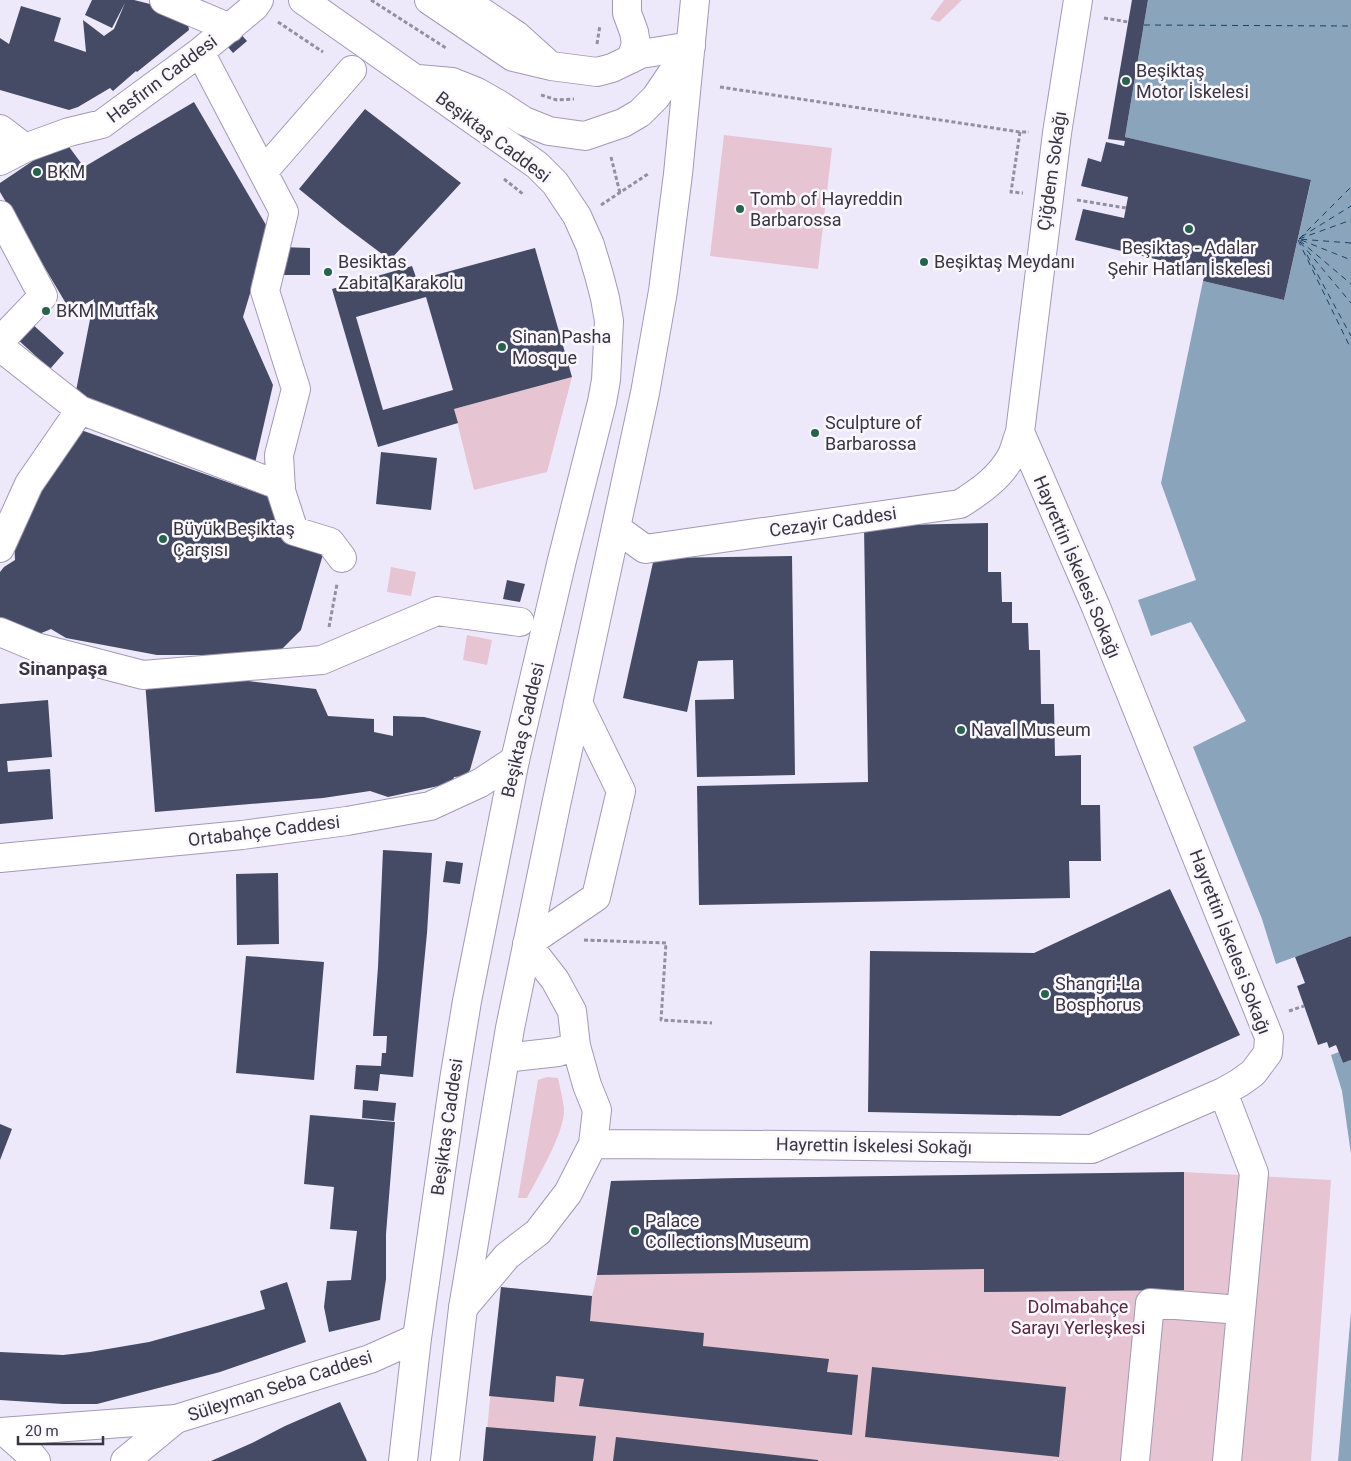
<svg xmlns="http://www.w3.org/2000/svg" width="1351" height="1461" font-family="Roboto,sans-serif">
	<rect width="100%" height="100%" fill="#eee8fb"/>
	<path fill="#e7c4d1" d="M944,0H962L939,22L930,19Z
		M724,135L832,148L818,269L710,256Z
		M572,377L547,472L474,490L454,409Z
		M391,567L416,572L411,596L387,592Z
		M467,635L492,640L487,665L463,660Z
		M547,1077L558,1078C560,1088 563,1099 564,1109C565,1132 538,1177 527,1198H518L538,1080Z
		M1184,1172L1331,1180L1311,1461H484L501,1287L592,1296L597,1275L611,1181L739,1178Z"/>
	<path fill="#8aa4bc" d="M1148,0H1351V936L1276,964L1262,919L1193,747L1246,721L1191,622L1151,636L1138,600L1196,580L1161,483L1203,281L1284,300L1311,181L1125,137Z
		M1339,1052L1343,1063L1351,1060V1154L1342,1091L1331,1055Z
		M1351,1312V1461H1338Z"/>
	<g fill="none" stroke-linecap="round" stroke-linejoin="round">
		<path stroke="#184365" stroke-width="1" stroke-dasharray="6 5" stroke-linecap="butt" d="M1144,25L1351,26
			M1301,237L1351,206
			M1299,239L1351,187
			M1299,239L1351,220
			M1298,240L1351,349
			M1301,240L1351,260
			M1300,242L1351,303
			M1351,243L1298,239L1351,284
			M1307,255L1351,336"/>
	</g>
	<path fill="#454b64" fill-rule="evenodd" d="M92,0H134L186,13L189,30L137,72L136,71L113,91L110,88L78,107L69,110L0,90V38L9,44L21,6L61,18L54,41L86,52L83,20L104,36L114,29L125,3L112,28L85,15Z
		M1132,0H1148L1125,137L1311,180L1284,300L1203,281L1206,271L1075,240L1083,209L1124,218L1128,197L1081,186L1088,158L1101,162L1106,142L1124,146L1125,141L1108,139Z
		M236,29L247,41L233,53L223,41Z
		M194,102L269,230L243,317L273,385L255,463L75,396L94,299L71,312L0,192V183L64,140L84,167Z
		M365,109L461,183L390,260L342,224L299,189Z
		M281,247L310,248V275H281Z
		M535,248L572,377L454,409L458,423L378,447L332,289L412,266L417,280ZM426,297L453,390L383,410L356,317Z
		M30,322L64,353L50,369L16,338Z
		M81,430L272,498L326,544L301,630L275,656L222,655H157L66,638L51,629L39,634L0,620V572L4,567L15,560L14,535L44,473Z
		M381,452L437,458L431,510L376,504Z
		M988,523V572H1001L1002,602H1012V623H1028L1029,650H1040L1041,704H1054L1055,756L1081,755V805H1100L1101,861H1069L1070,898L699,905L697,786L868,782L864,526Z
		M792,556L795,775L697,777L695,700L734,699L733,660L698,661L687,712L623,698L654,558Z
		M507,580L525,584L520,602L503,599Z
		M240,680L316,689L328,716L374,719V732L393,736V716L424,717L481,731L470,770L465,776L454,777L452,783L388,797L370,791L323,798L155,812L145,681Z
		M48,700L52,757L7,761L8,772L50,769L53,819L0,824V704Z
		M383,850L432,853L427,933L413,1077L380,1074L378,1091L354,1089L356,1065L381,1066L382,1053H386L387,1036H373L378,967Z
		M446,861L463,863L460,884L443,882Z
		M278,873L279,944L237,945L236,874Z
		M1170,889L1240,1035L1060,1116L868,1112L870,951L1034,953Z
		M1351,936V1060L1343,1063L1336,1045L1329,1048L1327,1042L1318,1045L1297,986L1305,983L1295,957Z
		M246,956L324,962L314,1080L236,1073Z
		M363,1100L396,1103L394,1121L362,1118Z
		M310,1115L395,1122L386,1234V1279L380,1320L329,1332L324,1307L327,1281L351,1280L357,1231L330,1229L334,1187L304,1184Z
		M0,1124L12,1129L0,1160Z
		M1184,1172V1290L984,1292V1269L597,1275L611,1181L739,1178Z
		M287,1282L306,1342L220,1372L97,1404H63L0,1400V1352L63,1355L90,1352L149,1342L207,1326L265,1309L260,1291Z
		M501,1287L592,1296L590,1321L704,1333L703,1346L829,1359L827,1372L858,1375L852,1435L579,1406L584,1379L556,1376L554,1402L489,1396Z
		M872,1367L1066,1387L1059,1457L865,1437Z
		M340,1402L367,1461H211L252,1443L285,1426Z
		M486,1427L596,1436L593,1461H483Z
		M616,1437L818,1460V1461H613Z"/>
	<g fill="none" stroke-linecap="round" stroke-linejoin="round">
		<defs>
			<path id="minor" d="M164,0L230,28
				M429,0L513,57L551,66L597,72L612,68L641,54L691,46
				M464,0L516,35L546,62
				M627,0V13L634,32L636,44L631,59
				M200,52L284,212L265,291L296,389L279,455L281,491L294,531L330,542L342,558
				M0,129L25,148
				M0,161L25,148L69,132L102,124L200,52L254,7L259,0
				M263,172L352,70
				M0,215L43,296L0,341
				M0,347L80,410L29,484L0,548
				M80,410L281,486
				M616,528L645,549L960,504C979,492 1001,477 1012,455C1015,448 1017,440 1020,432L1057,133L1078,0
				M0,632L36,647L143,675L322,660L437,611L520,622
				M0,858L242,835L347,821L430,806L480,783L515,760
				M505,1058L558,1052L576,1046
				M1223,1092L1254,1173L1227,1461
				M593,1144L787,1145L1092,1149L1223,1092L1239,1083L1253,1073L1268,1053L1269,1037L1096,607L1020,432
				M463,1308L507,1256L538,1232L568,1193L593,1144L597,1110L587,1085L576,1046L572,1011L555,980L527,944L596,897L621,791L578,703
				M0,1432L176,1419
				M1135,1461L1150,1303L1241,1310"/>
			<path id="major" d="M303,0L537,165L555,183L577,216L590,245L599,275L605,298L609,321L606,380L602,402L562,560L515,760L467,1001L454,1080L417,1338L403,1461
				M418,79L452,82L477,92L498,104L524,121L549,131L585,136L623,123L640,113L656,97L689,48
				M5,1432L31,1455L36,1461
				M125,1461L176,1419L370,1359L417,1338
				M445,1461L463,1308L510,1028L556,805L645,393L663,291L678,174L695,0"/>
		</defs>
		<use href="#minor" stroke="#a299b6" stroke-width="30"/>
		<use href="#major" stroke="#a299b6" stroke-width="30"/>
		<path stroke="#948f9f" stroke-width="3" stroke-dasharray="4 2.5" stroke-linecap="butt" d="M371,0L446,48
			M1104,18L1128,22
			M278,22L323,52
			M597,44L600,25
			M720,87L1020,132H1029
			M541,95L557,100L574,99
			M1020,132L1011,192L1023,193
			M611,157L620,193
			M504,179L523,194
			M1077,200L1126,208
			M601,205L648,174
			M329,627L337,584
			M584,940L666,943L661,1020L712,1023
			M1289,1011L1304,1006"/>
		<use href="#minor" stroke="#fff" stroke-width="28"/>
		<use href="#major" stroke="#fff" stroke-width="28"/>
	</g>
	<g fill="#27624c" stroke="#faf8fe" stroke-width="2">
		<circle cx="1126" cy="81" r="5"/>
		<circle cx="37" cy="172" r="5"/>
		<circle cx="740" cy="209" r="5"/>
		<circle cx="1189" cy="229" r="5"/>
		<circle cx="924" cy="262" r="5"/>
		<circle cx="328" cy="272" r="5"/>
		<circle cx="46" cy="311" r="5"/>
		<circle cx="502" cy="347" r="5"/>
		<circle cx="815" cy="433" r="5"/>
		<circle cx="163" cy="539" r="5"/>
		<circle cx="961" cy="730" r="5"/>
		<circle cx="1045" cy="994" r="5"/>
		<circle cx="635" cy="1231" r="5"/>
	</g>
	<g text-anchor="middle" stroke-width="5" stroke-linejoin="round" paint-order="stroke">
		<g font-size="18" fill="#393541" stroke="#faf8fe" text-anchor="start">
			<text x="1136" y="77">Beşiktaş<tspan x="1136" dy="21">Motor İskelesi</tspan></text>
			<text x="47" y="178">BKM</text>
			<text x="750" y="205">Tomb of Hayreddin<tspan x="750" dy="21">Barbarossa</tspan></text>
			<text x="1189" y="254" text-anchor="middle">Beşiktaş - Adalar<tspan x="1189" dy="21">Şehir Hatları İskelesi</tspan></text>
			<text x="338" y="268">Besiktas<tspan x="338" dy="21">Zabita Karakolu</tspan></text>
			<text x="934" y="268">Beşiktaş Meydanı</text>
			<text x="56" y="317">BKM Mutfak</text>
			<text x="512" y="343">Sinan Pasha<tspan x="512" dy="21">Mosque</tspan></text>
			<text x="825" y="429">Sculpture of<tspan x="825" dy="21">Barbarossa</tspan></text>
			<text x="173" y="535">Büyük Beşiktaş<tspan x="173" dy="21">Çarşısı</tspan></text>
			<text x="971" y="736">Naval Museum</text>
			<text x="1055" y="990">Shangri-La<tspan x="1055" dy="21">Bosphorus</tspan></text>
			<text x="645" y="1227">Palace<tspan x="645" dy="21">Collections Museum</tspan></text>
		</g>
		<g font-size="18" fill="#393541" stroke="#faf8fe">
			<text transform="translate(162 79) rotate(-37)" y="6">Hasfırın Caddesi</text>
			<text transform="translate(493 137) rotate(37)" y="6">Beşiktaş Caddesi</text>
			<text transform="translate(1052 171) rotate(-82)" y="6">Çiğdem Sokağı</text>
			<text transform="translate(833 522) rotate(-8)" y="6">Cezayir Caddesi</text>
			<text transform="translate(1077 567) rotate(67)" y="6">Hayrettin İskelesi Sokağı</text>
			<text transform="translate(523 730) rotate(-77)" y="6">Beşiktaş Caddesi</text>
			<text transform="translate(264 831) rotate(-7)" y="6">Ortabahçe Caddesi</text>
			<text transform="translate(1230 942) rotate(69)" y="6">Hayrettin İskelesi Sokağı</text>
			<text transform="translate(447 1127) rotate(-82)" y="6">Beşiktaş Caddesi</text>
			<text transform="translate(874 1146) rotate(1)" y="6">Hayrettin İskelesi Sokağı</text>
			<text transform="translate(280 1386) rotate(-18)" y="6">Süleyman Seba Caddesi</text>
		</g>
		<g font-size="18" fill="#58283d" stroke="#faf8fe">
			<text x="1078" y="1313">Dolmabahçe<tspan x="1078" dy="21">Sarayı Yerleşkesi</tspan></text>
		</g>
		<g font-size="19" font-weight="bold" fill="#393541" stroke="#faf8fe">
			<text x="63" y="675">Sinanpaşa</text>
		</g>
	</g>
	<path d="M18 1436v8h85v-8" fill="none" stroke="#393541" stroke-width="2.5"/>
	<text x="25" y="1436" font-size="15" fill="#393541" stroke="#faf8fe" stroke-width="4" paint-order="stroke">20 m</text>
</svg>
